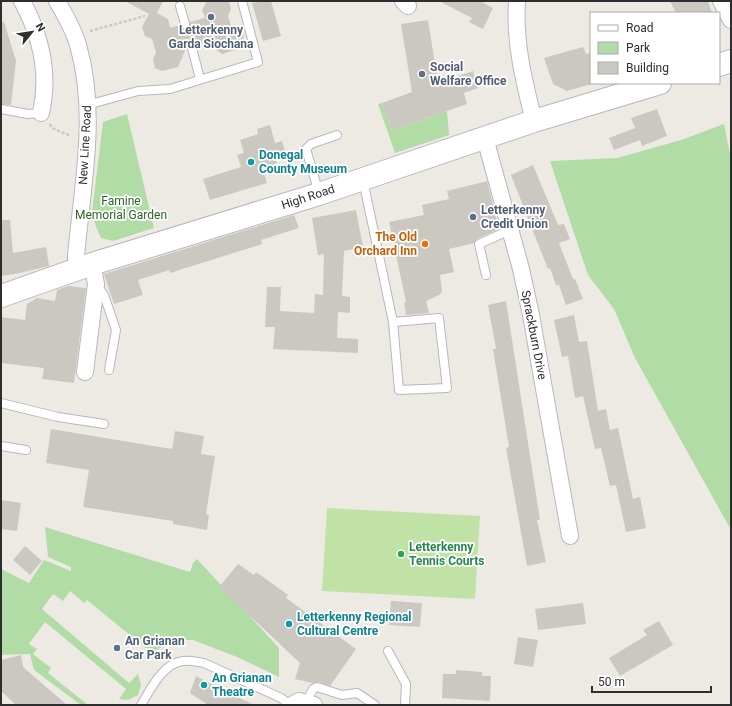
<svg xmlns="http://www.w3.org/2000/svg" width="732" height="706" font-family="Roboto,sans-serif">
	<rect width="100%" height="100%" fill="#edeae3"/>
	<path fill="#b2dca6" d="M382,103L392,130L447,111L449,135L395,153L378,104Z
		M127,114L154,228L113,241L101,238L96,227L92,212L103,122Z
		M724,124L731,159V530L635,358L614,309L588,275L550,161L617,158L681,140Z
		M45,527L190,572L193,563L197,559L279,648V677L237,657L193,640H181L166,644L152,653L87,600L84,603L70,591L63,601L53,594L42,609L129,683L138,674L141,685L138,695L128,700L119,699L126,689L45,622L29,644L37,649L33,654L51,668L48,673L88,705H81L34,670L30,654L1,655V569L29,583L44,560L71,571V567L48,557Z"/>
	<path fill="#c0e2a4" d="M327,508L480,516L475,599L322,591Z"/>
	<path fill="#cac8c0" d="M125,1H163L157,13L168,19L170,28L180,25L184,29L189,28L190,22L205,18L202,10L207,1H229L231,9L228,16L232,29L244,36L238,49L222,54L216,50L213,42L197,47L194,43H190L187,46L178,67L162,71L155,68L153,59L156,52L152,39L145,36L142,27L149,14Z
		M261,1H271L281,36L263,41L252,3Z
		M439,1H480L493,8L483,29L469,22L472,18Z
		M670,1H708L712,13H676Z
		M428,20L438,83L473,71L478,88L464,93L467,104L392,130L382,103L412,92L401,24Z
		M1,22H4L16,61L11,105L1,104Z
		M583,47L586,54L591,53V84L567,91L553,84L544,58Z
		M657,109L667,136L642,146L640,140L614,150L609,138L635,128L631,118Z
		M270,125L275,143L282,141L286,154L275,157L277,163L262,168L267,183L210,200L203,179L241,167L237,155L244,153L240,140L258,134L257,129Z
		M533,165L558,225L564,224L570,239L559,243L573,279H575L583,299L566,305L559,285H556L550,268L548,269L511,175Z
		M487,181L499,229L477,239L474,243L449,249L454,272L440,275L442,292L439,295L426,301L429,313L406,315L404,303L406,302L389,222L424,215L422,205L449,199L447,191Z
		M356,210L363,247L344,251L342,296L350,297V313L338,312L337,338L358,339V353L273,349L275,327H265L267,287H281L280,311L314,313L315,294L323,295L324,254L318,255L312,218Z
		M294,215L299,228L261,240L262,244L170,273L169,270L138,280L143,295L114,304L104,274Z
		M1,220H10L13,253L46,247L49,266L15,274L1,276Z
		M68,286L86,288L74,383L42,379L44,368L1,363V317L25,320L27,304L37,298L55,301L57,290Z
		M506,301L540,520H537L546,562L527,566L506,448L509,447L493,349H496L488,305Z
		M574,315L579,342L587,341L598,411L606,409L610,430L618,428L633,499L640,497L646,528L626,532L616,485L610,486L601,448L595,449L583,396L575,398L568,356L562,357L554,320Z
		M51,429L172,449L175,431L204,436L201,454L215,456L206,514L209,515L207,530L173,524V521L83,507L89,470L46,463Z
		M1,500L21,503L17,531L1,529Z
		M25,546L42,561L30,575L13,560Z
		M238,564L254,575L256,572L288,595L286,598L356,649L330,686L319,682L312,683L295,679L300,663L219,587Z
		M391,601L422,603L420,627L389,625Z
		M583,603L586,624L538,630L535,609Z
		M659,621L673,645L620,676L609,658L647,635L643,630Z
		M518,637L538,640L533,667L514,664Z
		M21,655L23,667L67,705H16L1,691V660Z
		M456,670L482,672V676H491L490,701L442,698L443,674H456Z
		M196,676L254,705H208L190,693Z"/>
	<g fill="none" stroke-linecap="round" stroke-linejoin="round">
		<defs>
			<path id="lane" d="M180,6L185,24
				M192,48L200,79
				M87,105L138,91L170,89L258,62L242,1
				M1,109L28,114L41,113
				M363,180L393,322L399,390L447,388L439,318L393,322
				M319,193L306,149L311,144L337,135
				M486,275L479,244L510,230
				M97,285L104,295L116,330L109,370
				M1,403L58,417L104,424
				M1,446L26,450
				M388,651L406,684L405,705
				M306,702L313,689L317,687L342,695L357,693L375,705
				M141,705C150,690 163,663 183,661C190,660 197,662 204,663L281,698L290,705"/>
			<path id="street" d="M22,1C41,36 50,73 41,113
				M57,1C65,15 74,30 78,45C98,114 82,187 76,256L77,269
				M403,1L408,6
				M517,1C514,41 524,82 534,121
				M721,1L731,20
				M485,138L521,269L531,315L570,536
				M85,372L96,284L92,264
				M292,705L299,701L314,705"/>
			<path id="secondary" d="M719,65L731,61
				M1,296L92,264L319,194L534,121L660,83"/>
		</defs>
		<use href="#lane" stroke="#b6b7c0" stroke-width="10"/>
		<use href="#street" stroke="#b6b7c0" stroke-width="18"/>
		<use href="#secondary" stroke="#b6b7c0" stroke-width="24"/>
		<path stroke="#c9c9c9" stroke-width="2.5" stroke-dasharray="3 2" stroke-linecap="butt" d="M90,31L145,16
			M50,124L52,128L71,136"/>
		<use href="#lane" stroke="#fff" stroke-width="8"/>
		<use href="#street" stroke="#fff" stroke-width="16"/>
		<use href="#secondary" stroke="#fff" stroke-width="22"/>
	</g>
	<g fill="#5c6f8a" stroke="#fff" stroke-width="1.5">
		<circle cx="211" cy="17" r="4"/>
		<circle cx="422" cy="74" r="4"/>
		<circle cx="473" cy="217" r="4"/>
		<circle cx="117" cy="648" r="4"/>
	</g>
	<g fill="#0f9aa8" stroke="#fff" stroke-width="1.5">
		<circle cx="251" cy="162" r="4"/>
		<circle cx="289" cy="624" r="4"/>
		<circle cx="204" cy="685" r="4"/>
	</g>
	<circle fill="#e8710a" stroke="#fff" stroke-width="1.5" cx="425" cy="244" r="4"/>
	<circle fill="#2e9e5b" stroke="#fff" stroke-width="1.5" cx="401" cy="554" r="4"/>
	<g text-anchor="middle" stroke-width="3.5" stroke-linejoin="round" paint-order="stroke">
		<g font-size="12" font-weight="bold" fill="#4e5e75" stroke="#fff" text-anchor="start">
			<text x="211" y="34" text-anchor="middle">Letterkenny<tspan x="211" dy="14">Garda Siochana</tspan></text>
			<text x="430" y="71">Social<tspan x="430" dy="14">Welfare Office</tspan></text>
			<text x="481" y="214">Letterkenny<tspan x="481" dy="14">Credit Union</tspan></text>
			<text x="125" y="645">An Grianan<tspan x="125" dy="14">Car Park</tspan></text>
		</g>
		<g font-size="12" fill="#2e2e2e" stroke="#fff">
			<text transform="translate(85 145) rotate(-87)" y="4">New Line Road</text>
			<text transform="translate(308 197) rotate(-18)" y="4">High Road</text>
			<text transform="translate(534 335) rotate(79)" y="4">Sprackburn Drive</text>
		</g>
		<g font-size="12" font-weight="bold" fill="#0d838f" stroke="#fff" text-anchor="start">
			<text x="259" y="159">Donegal<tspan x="259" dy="14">County Museum</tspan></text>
			<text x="297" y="621">Letterkenny Regional<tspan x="297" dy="14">Cultural Centre</tspan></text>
			<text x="212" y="682">An Grianan<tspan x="212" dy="14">Theatre</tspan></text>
		</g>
		<g font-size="12" fill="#2a6425" stroke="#fff">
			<text x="121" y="205">Famine<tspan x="121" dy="14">Memorial Garden</tspan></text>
		</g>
		<g font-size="12" font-weight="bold" fill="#c56008" stroke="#fff" text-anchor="end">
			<text x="417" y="241">The Old<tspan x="417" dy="14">Orchard Inn</tspan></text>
		</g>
		<g font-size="12" font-weight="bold" fill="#27864d" stroke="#fff" text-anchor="start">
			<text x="409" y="551">Letterkenny<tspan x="409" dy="14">Tennis Courts</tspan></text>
		</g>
	</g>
	<rect width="732" height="706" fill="none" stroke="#2e2e2e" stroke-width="4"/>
	<rect x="590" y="12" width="130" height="72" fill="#ffffff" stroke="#ababab"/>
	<rect x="598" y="25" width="20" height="6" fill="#ffffff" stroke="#ababab"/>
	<text x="626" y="32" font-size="12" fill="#2e2e2e">Road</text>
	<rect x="598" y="42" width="20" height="12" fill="#b2dca6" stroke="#ababab"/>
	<text x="626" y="52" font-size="12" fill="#2e2e2e">Park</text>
	<rect x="598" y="62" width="20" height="12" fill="#cac8c0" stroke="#ababab"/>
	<text x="626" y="72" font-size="12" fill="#2e2e2e">Building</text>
	<g transform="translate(32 32) rotate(60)" stroke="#ffffff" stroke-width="3" paint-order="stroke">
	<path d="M0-3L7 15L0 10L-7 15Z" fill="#2e2e2e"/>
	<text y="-6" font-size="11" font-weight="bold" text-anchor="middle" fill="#2e2e2e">N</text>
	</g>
	<path d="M592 686v6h119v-6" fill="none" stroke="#2e2e2e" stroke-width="2"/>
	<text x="598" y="686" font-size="12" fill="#2e2e2e" stroke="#ffffff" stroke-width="3" paint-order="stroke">50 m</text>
</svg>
